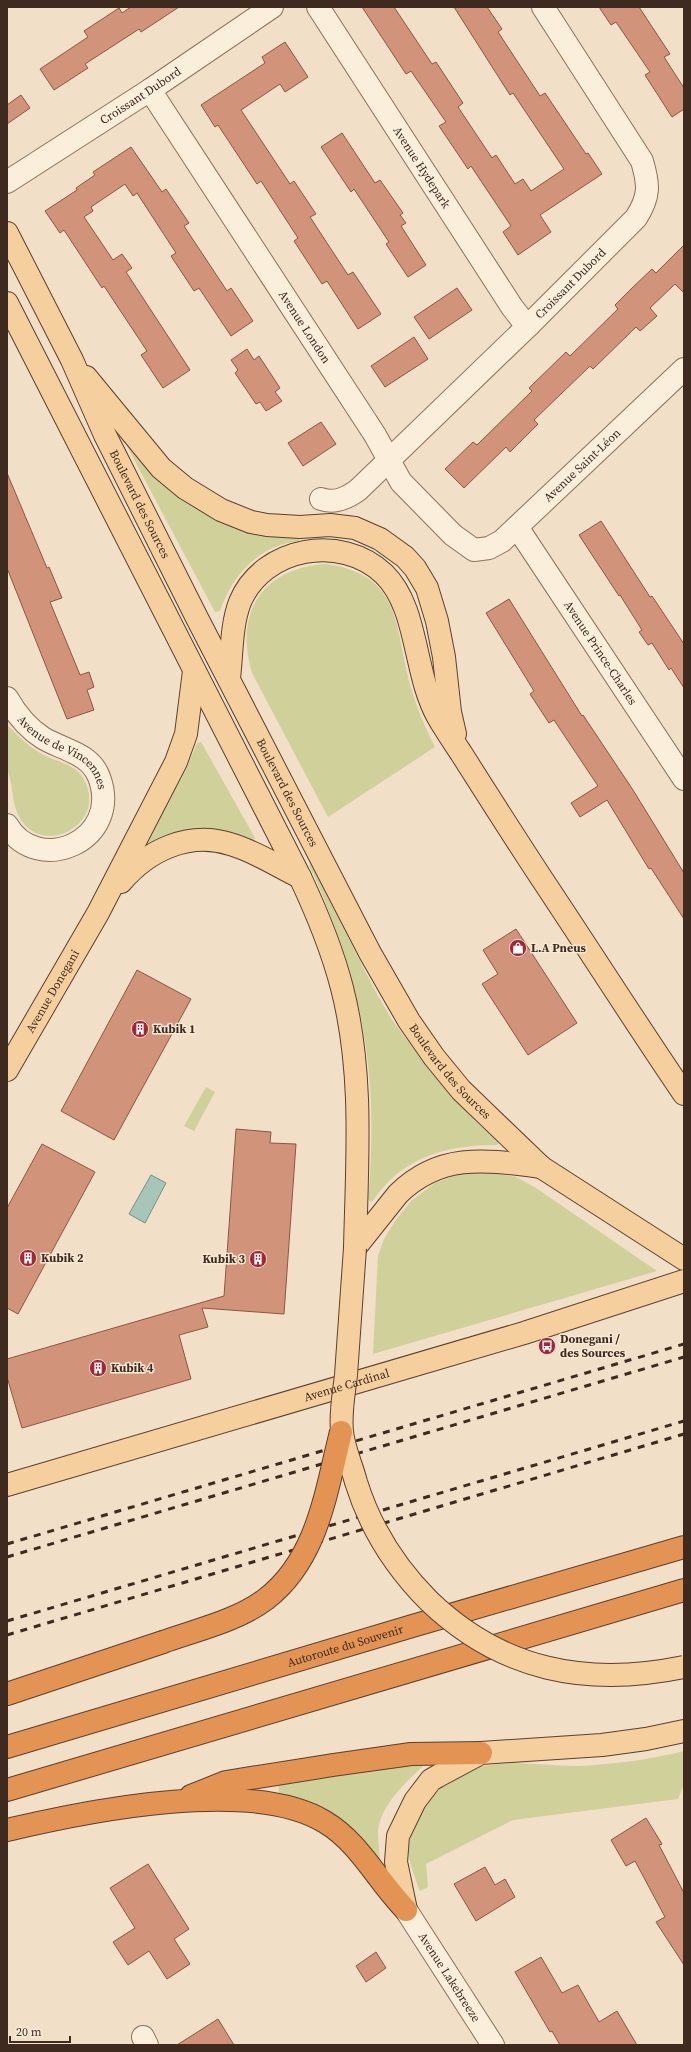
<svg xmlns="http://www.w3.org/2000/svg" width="691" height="2052" font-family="'Source Serif 4',serif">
	<rect width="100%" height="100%" fill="#f1dfc7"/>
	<path fill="#d0d09a" d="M120,433L153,472L299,537V541C259,545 232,575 220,611L215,612Z
		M326,564C402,575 394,625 410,684C416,707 425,727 435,747L328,817L252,673C234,613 262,568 326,564Z
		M7,725C18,736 29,747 42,754C56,762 75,764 83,778C111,825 37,862 17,812C14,805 13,797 12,789C11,781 8,773 7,765C6,752 7,738 7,725Z
		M201,742L255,838L253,841C215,826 183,824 147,845L146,842L185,772L197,743Z
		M311,864L374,989L392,1020L426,1065L475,1121L499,1142L497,1145C445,1145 402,1157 372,1202L368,1200C380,1074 362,979 309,865Z
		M206,1087L215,1092L194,1131L184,1126Z
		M487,1172L516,1177L536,1188L657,1271L373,1354L378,1256L384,1239L395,1221L411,1201L435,1183L459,1174Z
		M684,1751V1784L678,1799L513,1820L426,1864L428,1887L420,1891C417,1884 407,1856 408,1851C412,1811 445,1774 484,1766C515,1759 548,1767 579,1766C614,1764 649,1760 684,1751Z
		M429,1760C410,1779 379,1804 378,1833C378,1843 380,1854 380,1864L329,1815L312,1803L279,1793L278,1781Z"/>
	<path fill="#a8c5b9" stroke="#6e9486" d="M151,1175L166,1183L145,1223L129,1214Z"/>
	<path fill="#d1947b" stroke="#8f553f" d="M131,7H179L141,32L139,29L85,64L88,68L54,90L40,69L88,37L84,31L119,8L122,13Z
		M362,7H394L432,64L436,62L463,103L458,107L492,158L496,155L515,184L523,179L531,191L564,169L513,93L510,95L454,7H487L502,29L498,32L540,96L545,93L586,154L588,153L602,174L540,215L551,232L518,255L503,232L511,226L471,166L468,169L439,126L446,122L411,71L406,74Z
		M599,7H639L670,54L664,57L684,88V109L672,117L645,75L650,72L616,22L611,25Z
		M285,42L308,77L285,92L280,84L241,110L290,184L294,181L316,214L310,217L348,275L353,272L381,314L358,329L327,281L322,284L294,241L298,238L261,181L257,184L218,125L215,127L201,105L265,63L262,57Z
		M21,95L30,108L7,124V105Z
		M342,133L375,183L380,180L403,213L400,215L406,223L401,226L426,265L408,277L386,244L389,242L354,189L351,192L321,147Z
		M131,147L162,192L166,189L189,223L184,226L227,291L231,288L253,321L231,336L199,288L194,291L171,256L176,253L137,193L133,196L125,184L91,207L93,211L84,217L113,260L122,254L132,268L126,272L190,370L163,388L141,355L147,351L104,286L102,288L64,230L60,233L45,211L77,190L76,188L95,175L93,172Z
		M684,245V293L675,284L650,308L657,316L640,331L636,327L593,369L590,366L534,420L538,424L510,452L506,447L464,488L445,469L473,442L477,445L532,391L529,388L566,352L570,356L618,309L615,305L631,289L652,269L656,273Z
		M457,288L472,310L429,339L414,317Z
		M414,337L428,359L385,387L371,366Z
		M247,349L254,360L259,356L280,388L275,392L282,401L266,411L260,402L256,404L235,373L238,370L231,360Z
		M321,422L336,444L303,466L288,443Z
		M7,473L47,568L49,567L62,598L50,602L78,670L80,675L89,672L94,687L87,690L94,710L67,719L7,568Z
		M601,521L650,597L652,596L684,644V688L671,668L669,670L652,643L648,645L639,632L642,630L620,595L619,596L579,535Z
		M509,599L582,716L583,715L633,790L684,873V919L651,868L649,869L607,800L580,817L571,803L598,786L554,720L549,723L530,694L534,691L486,613Z
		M516,929L577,1023L528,1055L482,984L498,974L483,950Z
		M137,970L191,999L114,1140L61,1111Z
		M236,1129L271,1132L270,1143L296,1144L284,1314L202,1308L208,1327L179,1335L191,1379L22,1428L7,1377V1359L224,1296Z
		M42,1144L95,1172L18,1314L7,1308V1208Z
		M646,1818L662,1844L659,1845L684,1893V1965L656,1922L665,1917L635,1861L626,1866L611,1840Z
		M148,1864L189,1929L174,1939L190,1964L167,1979L149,1951L128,1965L113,1942L135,1928L110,1888Z
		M485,1867L495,1885L505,1879L515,1897L476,1921L454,1884Z
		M376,1952L386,1968L366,1982L356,1966Z
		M541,1957L562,1993L578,1985L599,2022L617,2011L637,2045H560L552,2031L550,2032L515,1972Z
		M218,2019L234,2045H177Z"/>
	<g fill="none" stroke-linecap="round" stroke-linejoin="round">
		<defs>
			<g id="minor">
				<path id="s1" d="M318,7L512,307L522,320L529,325"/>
				<path id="s2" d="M150,90L375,435L401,482L453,535L474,550L489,548L502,541L684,369"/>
				<path id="s3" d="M7,182L150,90L272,7"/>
				<path id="s4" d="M321,499C335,504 347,498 358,490L529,325L636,218C650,196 649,185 642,161L543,7"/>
				<path id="s5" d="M517,527L684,779"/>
				<path id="s6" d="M7,698C16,714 27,728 43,738C63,750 90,753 99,777C123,841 37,877 7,825"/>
				<path id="s7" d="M406,1910L493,2045"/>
				<path d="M143,2037L147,2045"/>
			</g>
			<g id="major">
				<path id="s8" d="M7,233L72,360L105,435L197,618L370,953L409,1021L434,1057L461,1090L541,1167L684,1259"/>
				<path d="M7,303L300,877C317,913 332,949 342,988C364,1073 357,1161 355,1248"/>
				<path d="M86,377L161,468L185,488L221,510L251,522L267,525L300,527L330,525L355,528L380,539L405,557L415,568L427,588L437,621L444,657L450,712L455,734"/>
				<path d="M229,678C232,654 231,625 240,602C263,547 341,533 384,574C419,608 413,673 438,717C445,729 453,741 461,753C487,794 513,835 540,876C588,948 635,1022 684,1094"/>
				<path d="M121,882C148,850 189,831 230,844C255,851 277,866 300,877"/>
				<path id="s9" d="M7,1070L98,913L176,762L186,734L194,671"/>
				<path d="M355,1248L398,1194C441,1152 487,1160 541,1167"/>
				<path id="s10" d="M7,1485L524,1333L684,1281"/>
				<path d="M406,1910L396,1862L398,1836L415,1801L431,1780L438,1776L481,1753L602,1745L646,1739L684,1731"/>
			</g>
			<g id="highway">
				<path d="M7,1694L163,1642"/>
				<path id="s11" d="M7,1747L409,1627L684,1547"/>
				<path d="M7,1790L684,1590"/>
				<path d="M191,1796L226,1782L333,1765L411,1754L481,1753"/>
				<path d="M7,1830C87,1811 252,1777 325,1822C360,1843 378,1882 406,1910"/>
			</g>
		</defs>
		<use href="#minor" stroke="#8e705b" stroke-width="24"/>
		<use href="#major" stroke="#5c3f2f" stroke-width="24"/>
		<use href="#highway" stroke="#5c3f2f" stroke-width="24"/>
		<use href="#minor" stroke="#fbeedb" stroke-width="22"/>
		<use href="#major" stroke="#f5cf9e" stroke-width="22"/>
		<use href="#highway" stroke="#e39354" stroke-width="22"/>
		<path stroke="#3e2a1f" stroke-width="3" stroke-dasharray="7 7" stroke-linecap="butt" d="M7,1544L684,1344
			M7,1557L684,1357
			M7,1621L684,1421
			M7,1635L684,1434"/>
		<defs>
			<path id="major-bridge" d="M355,1248C352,1290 349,1333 346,1375C344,1393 340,1413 342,1431C343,1447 352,1466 356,1482C370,1527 395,1567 429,1601C502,1671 587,1687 684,1667"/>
			<path id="highway-bridge" d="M163,1642C196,1630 237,1621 266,1599C318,1559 326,1491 341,1432"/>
		</defs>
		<use href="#major-bridge" stroke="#5c3f2f" stroke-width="24" stroke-linecap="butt"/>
		<use href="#highway-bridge" stroke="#5c3f2f" stroke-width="24" stroke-linecap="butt"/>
		<use href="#major-bridge" stroke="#f5cf9e" stroke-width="22"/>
		<use href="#highway-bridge" stroke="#e39354" stroke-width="22"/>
	</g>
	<defs>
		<symbol id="shop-disc" viewBox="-11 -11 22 22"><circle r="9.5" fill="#a12737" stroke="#f8ead7"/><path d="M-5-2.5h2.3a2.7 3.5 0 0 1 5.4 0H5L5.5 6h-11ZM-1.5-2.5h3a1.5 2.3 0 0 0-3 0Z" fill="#fff"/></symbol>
		<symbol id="building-disc" viewBox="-11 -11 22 22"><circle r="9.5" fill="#a12737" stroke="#f8ead7"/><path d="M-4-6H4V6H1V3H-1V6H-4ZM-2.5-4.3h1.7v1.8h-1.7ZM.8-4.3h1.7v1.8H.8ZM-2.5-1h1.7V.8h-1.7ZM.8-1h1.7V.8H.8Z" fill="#fff"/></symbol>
		<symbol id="bus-disc" viewBox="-11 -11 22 22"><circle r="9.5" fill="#a12737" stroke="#f8ead7"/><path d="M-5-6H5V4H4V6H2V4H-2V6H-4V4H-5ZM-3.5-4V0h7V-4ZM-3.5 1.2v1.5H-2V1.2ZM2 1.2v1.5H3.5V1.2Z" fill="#fff"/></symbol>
	</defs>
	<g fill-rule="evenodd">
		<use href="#shop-disc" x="508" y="938" width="20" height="20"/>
		<use href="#building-disc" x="130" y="1019" width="20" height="20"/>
		<use href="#building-disc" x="18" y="1248" width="20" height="20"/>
		<use href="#building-disc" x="248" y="1249" width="20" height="20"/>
		<use href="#bus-disc" x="537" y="1336" width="20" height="20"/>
		<use href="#building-disc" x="88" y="1358" width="20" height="20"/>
	</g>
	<g text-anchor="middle" stroke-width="3" stroke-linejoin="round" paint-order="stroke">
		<g font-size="12" fill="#3e2a1f" stroke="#f8ead7">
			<text dy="4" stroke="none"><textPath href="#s3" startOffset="159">Croissant Dubord</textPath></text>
			<text dy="4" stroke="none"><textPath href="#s1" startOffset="191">Avenue Hydepark</textPath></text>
			<text dy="4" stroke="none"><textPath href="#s4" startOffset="336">Croissant Dubord</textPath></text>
			<text dy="4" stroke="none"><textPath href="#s2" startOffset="283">Avenue London</textPath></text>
			<text dy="4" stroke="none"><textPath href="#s2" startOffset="706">Avenue Saint-Léon</textPath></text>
			<text dy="4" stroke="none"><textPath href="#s8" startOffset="302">Boulevard des Sources</textPath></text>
			<text dy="4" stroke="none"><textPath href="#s5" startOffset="151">Avenue Prince-Charles</textPath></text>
			<text dy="4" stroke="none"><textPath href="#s6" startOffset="80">Avenue de Vincennes</textPath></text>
			<text dy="4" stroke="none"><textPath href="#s8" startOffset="626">Boulevard des Sources</textPath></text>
			<text dy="4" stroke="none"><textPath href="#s9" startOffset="91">Avenue Donegani</textPath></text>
			<text dy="4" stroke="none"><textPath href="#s8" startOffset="950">Boulevard des Sources</textPath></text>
			<text dy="4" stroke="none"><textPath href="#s10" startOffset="354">Avenue Cardinal</textPath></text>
			<text dy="4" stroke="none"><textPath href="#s11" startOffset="353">Autoroute du Souvenir</textPath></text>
			<text dy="4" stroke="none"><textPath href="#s7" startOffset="80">Avenue Lakebreeze</textPath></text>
		</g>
		<g font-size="12" font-weight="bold" fill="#3e2a1f" stroke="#f8ead7" text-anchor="start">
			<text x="531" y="952">L.A Pneus</text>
			<text x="153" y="1033">Kubik 1</text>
			<text x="41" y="1262">Kubik 2</text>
			<text x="245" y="1263" text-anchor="end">Kubik 3</text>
			<text x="560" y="1343">Donegani /<tspan x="560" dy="14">des Sources</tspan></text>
			<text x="111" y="1372">Kubik 4</text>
		</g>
	</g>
	<rect width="691" height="2052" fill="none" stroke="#3e2a1f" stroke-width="16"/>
	<path d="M10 2036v6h60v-6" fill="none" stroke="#3e2a1f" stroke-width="2"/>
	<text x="16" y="2036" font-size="12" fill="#3e2a1f" stroke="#f8ead7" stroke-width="3" paint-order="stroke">20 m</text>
</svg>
